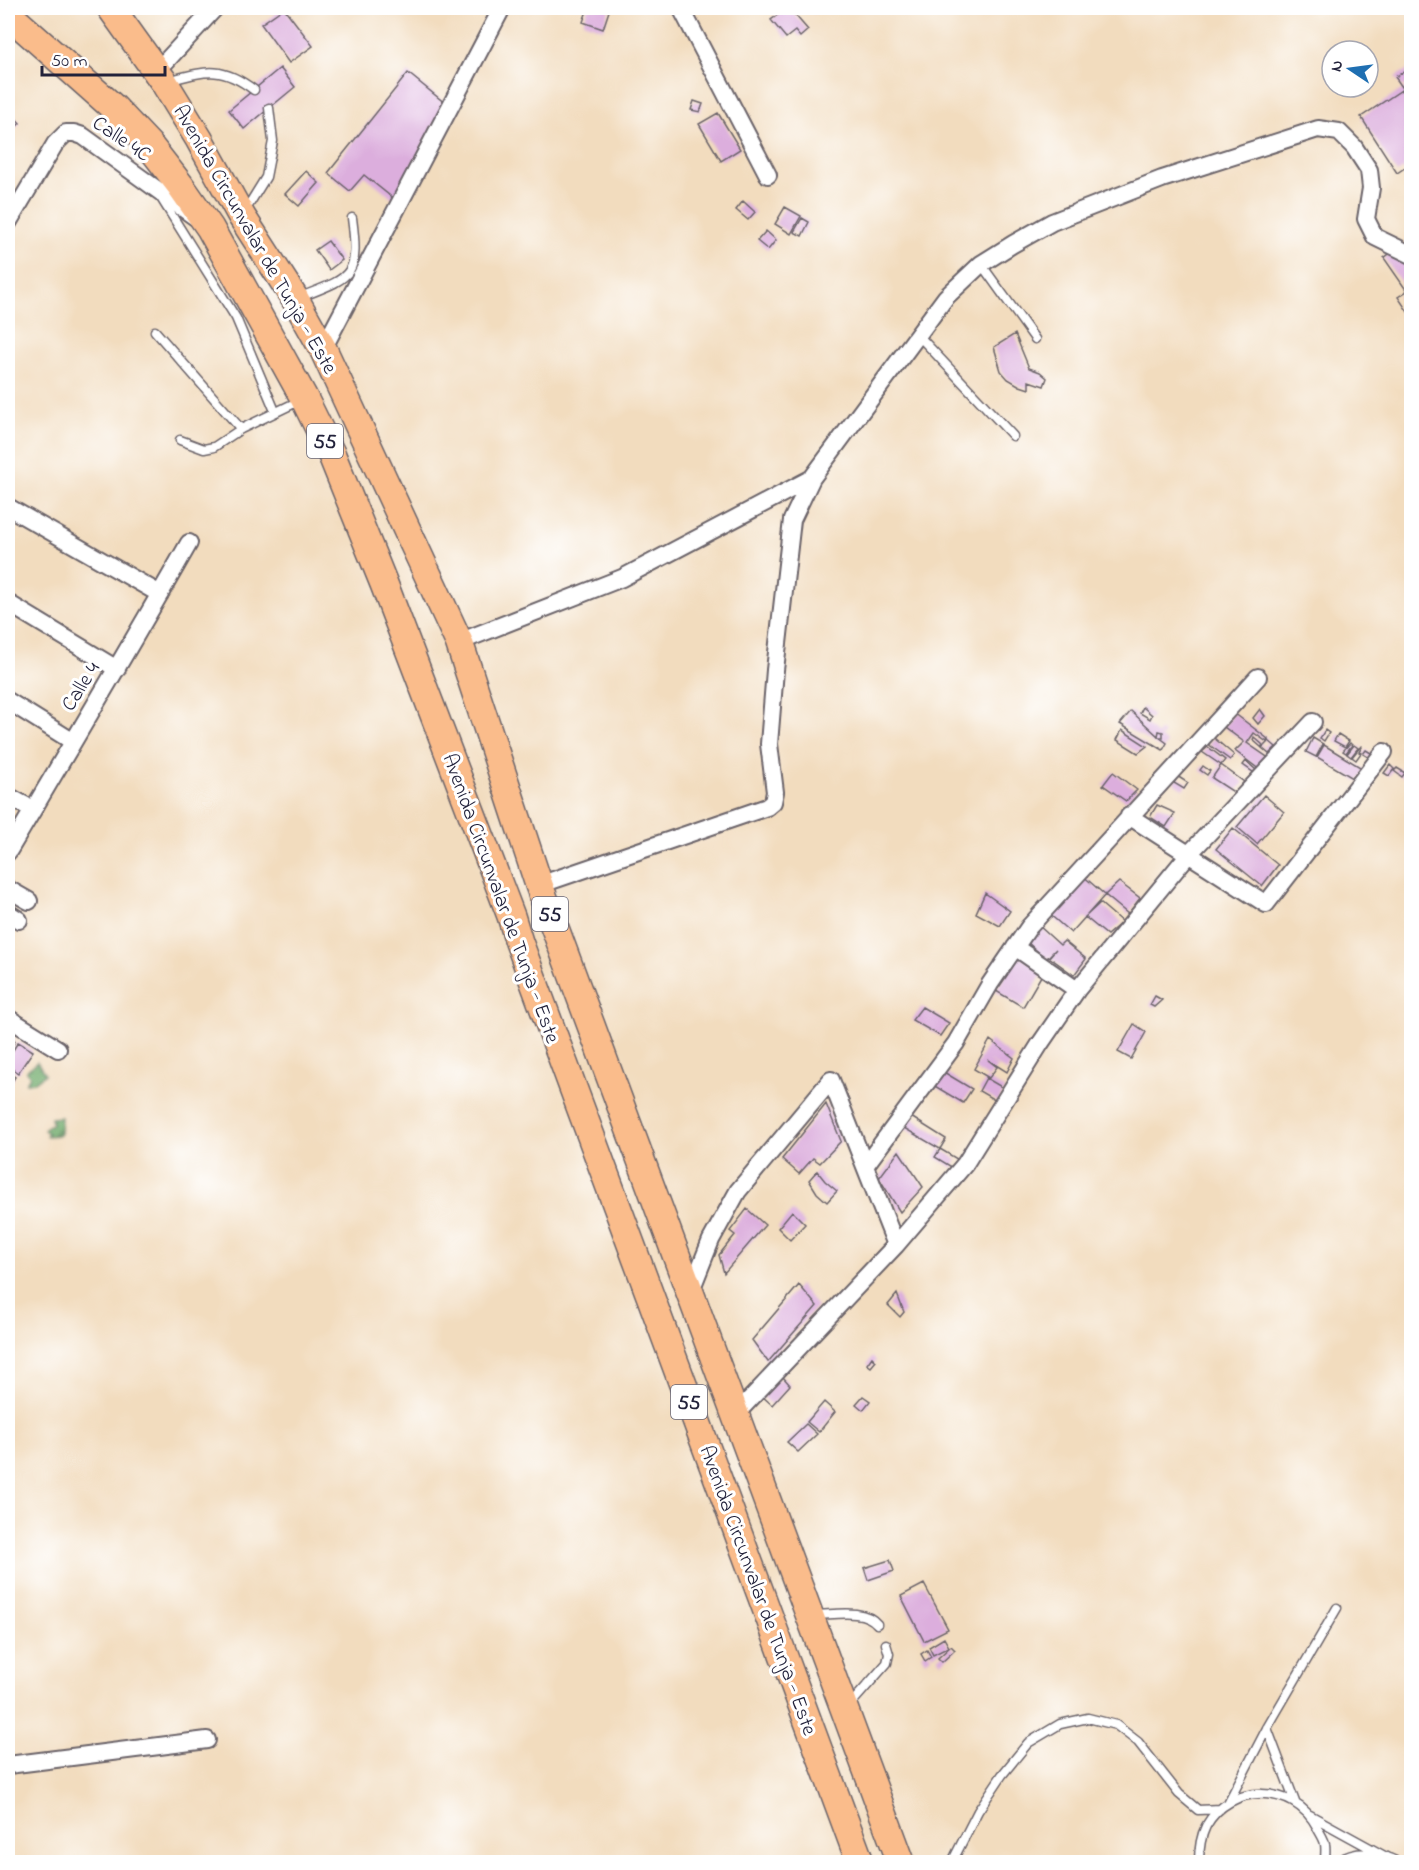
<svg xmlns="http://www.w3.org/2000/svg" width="1419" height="1870" font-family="'Indie Flower',sans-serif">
	<defs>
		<pattern id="forest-firs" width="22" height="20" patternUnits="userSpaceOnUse" patternTransform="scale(1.5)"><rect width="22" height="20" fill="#70aa6a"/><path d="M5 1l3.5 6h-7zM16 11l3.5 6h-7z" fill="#5c8a58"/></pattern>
	</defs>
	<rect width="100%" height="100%" fill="#fff"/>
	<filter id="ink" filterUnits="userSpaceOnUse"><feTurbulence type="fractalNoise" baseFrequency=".0167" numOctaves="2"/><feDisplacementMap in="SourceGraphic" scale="12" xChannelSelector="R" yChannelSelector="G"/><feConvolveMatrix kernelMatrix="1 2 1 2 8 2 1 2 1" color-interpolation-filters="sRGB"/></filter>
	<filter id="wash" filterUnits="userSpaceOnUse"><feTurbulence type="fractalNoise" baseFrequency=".008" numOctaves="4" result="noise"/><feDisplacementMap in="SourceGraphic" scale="24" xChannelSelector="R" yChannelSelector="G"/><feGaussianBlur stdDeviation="1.35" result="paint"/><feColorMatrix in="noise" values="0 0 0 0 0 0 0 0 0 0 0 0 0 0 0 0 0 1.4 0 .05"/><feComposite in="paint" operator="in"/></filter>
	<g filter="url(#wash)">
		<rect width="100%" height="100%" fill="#f2dcbe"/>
		<path fill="url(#forest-firs)" stroke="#496652" stroke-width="1.5" d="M37,1062L45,1074L35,1082L26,1083L30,1076L26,1071Z
			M61,1117L60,1135L46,1136L48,1133L44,1130L52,1123L51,1118Z"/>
		<g id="blocks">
			<path fill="#dcaedd" d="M284,8L313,46L289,63L261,24Z
				M588,8H610L603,29L583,22Z
				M787,8H789L808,30L800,37L795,31L786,38L771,20Z
				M808,8H820L814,14Z
				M1412,67V81L1402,87L1395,77Z
				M280,68L295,87L244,129L229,110Z
				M408,73L446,104L394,199L364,175L350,191L328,173Z
				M1412,83V163L1397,173L1361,117Z
				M694,101L703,104L700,112L691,110Z
				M9,111L20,123L8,135V112Z
				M718,113L740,149L721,161L699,124Z
				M306,171L319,183L299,206L285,194Z
				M743,201L755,212L748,220L736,210Z
				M785,207L801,216L791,234L775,224Z
				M802,218L809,222L802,236L794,232Z
				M766,231L776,240L768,250L757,241Z
				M328,241L342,260L329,270L315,250Z
				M1396,249L1412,263V318L1398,297L1407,291L1384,258Z
				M1015,334L1029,368L1040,372L1047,378L1044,386L1029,381V389L1020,386L1008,379L1001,371L994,347Z
				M1143,707L1152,715L1150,719L1140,713Z
				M1260,709L1265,716L1258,724L1253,718Z
				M1131,711L1158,736L1159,731L1163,732V737H1159L1167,743L1163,750L1120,724Z
				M1234,713L1268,739L1267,742L1254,733L1247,743L1270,759L1260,770L1235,751L1244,742L1224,727Z
				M1122,730L1147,746L1138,753L1117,740Z
				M1325,730L1329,733L1324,741L1320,738Z
				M1338,734L1349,741L1345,747L1334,741Z
				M1254,737L1263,745L1261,747L1253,740Z
				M1214,738L1234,755L1230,760L1208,744Z
				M1313,738L1323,744L1316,757L1306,752Z
				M1269,741L1276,747L1269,754L1262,748Z
				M1350,743L1352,745L1346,753L1343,751Z
				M1324,745L1365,770L1358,781L1317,757Z
				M1354,745L1358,748L1351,757L1347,754Z
				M1361,746L1362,747L1359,752L1361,753L1356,760L1352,757Z
				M1208,747L1225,760L1221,765L1202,752Z
				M1366,750L1376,756L1373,760L1363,754Z
				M1246,761L1256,770L1253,772L1243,765Z
				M1221,765L1244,782L1235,793L1212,778Z
				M1390,765L1394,769L1389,776L1384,773Z
				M1203,766L1210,771L1207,775L1200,770Z
				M1397,768L1405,773L1402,777L1394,771Z
				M1113,772L1137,790L1126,801L1103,785Z
				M1177,776L1188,783L1184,789L1174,783Z
				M1264,795L1284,812L1257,844L1237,827Z
				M1157,805L1175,813L1166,827L1150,817Z
				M1233,828L1278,865L1262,886L1216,849Z
				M1081,874L1105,895L1071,933L1047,912Z
				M1119,882L1140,898L1128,914L1105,895Z
				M985,893L1010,911L1000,926L976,913Z
				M1100,903L1122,922L1107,935L1085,917Z
				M1038,925L1060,945L1064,941L1086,959L1074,975L1049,957L1056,949L1046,959L1026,941Z
				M1017,955L1044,971L1023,1007L996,991Z
				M1155,996L1162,1000L1154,1007L1150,1005Z
				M922,1007L949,1023L940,1036L912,1020Z
				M1134,1024L1146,1032L1131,1059L1118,1052Z
				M8,1036L15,1041L8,1052Z
				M990,1040L1014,1058L1007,1072L988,1060L997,1067L989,1078L974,1069Z
				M18,1042L33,1051L18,1073L8,1066V1058Z
				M942,1071L972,1089L963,1103L933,1085Z
				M8,1072L15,1077L8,1088Z
				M986,1078L1005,1089L998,1102L979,1091Z
				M826,1104L841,1141L820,1163L813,1158L799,1174L782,1159Z
				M911,1117L946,1139L940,1149L904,1128Z
				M940,1149L957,1159L953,1168L935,1157Z
				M899,1151L923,1187L900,1212L879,1178Z
				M817,1171L825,1181L837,1191L827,1202L817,1193L809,1180Z
				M747,1209L765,1225L724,1273L719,1255L735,1235L730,1231Z
				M792,1211L805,1224L790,1240L778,1228Z
				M799,1285L817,1306L768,1362L752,1340Z
				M897,1294L904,1312L900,1317L888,1305Z
				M872,1357L876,1361L871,1367L867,1364Z
				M783,1377L790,1385L772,1405L761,1395L776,1378L778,1382Z
				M863,1396L870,1401L863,1410L856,1404Z
				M824,1402L835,1412L819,1432L807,1422Z
				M806,1424L817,1434L798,1452L787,1442Z
				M890,1560L894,1571L868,1580L864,1568Z
				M924,1584L948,1629L924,1641L901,1596Z
				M944,1638L949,1647L933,1655L929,1647Z
				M951,1646L955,1650L942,1662L938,1658Z
				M927,1650L931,1657L925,1661L921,1654Z"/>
		</g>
	</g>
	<g filter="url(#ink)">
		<use href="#blocks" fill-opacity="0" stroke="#6b6369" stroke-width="1.5"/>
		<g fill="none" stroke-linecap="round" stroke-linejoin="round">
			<defs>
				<path id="service" d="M167,81C206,71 221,65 254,90
					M161,198L236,318L275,411
					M245,211L266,177L273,141L269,108
					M981,264L1035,339
					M298,298C351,277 360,278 352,218
					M155,331L241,429
					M918,335L1013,436
					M180,440L204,449L214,447L241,429L301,400
					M815,1615C834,1615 864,1608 877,1624
					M849,1706L887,1663L889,1654L886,1644
					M1267,1728L1295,1802
					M1228,1803L1267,1728L1337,1608
					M1310,1815L1390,1859
					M952,1862L978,1811L1002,1775L1028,1743L1060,1724L1088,1718L1116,1725L1138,1742L1179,1794L1198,1810L1220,1809
					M1199,1862C1199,1850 1200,1838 1206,1826C1230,1783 1294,1783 1317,1827C1319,1832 1324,1838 1325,1844C1326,1849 1325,1857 1325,1862
					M1337,1862C1356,1849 1379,1852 1398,1862"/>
				<path id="minor" d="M681,8L768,175
					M157,71L215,8
					M8,223L55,144L66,133H74L83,136L195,217
					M323,349L502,8
					M8,507L160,594
					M8,603L117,669
					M459,642L622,578L812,478L946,297L981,264L1013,244L1052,222L1162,179L1318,129L1339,132L1354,147L1369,170L1371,188L1366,219L1375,237L1412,255
					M8,701L72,741
					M8,796L32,809
					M1129,816L1266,904L1384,752
					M8,852C69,749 130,647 189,543
					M539,885L767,807L773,802L775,792L769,744L775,670L792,520L812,478
					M8,889L29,901
					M8,913L19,920
					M1015,947L1077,990
					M8,1018L58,1049
					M865,1166L956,1043L990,984L1029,927L1258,677
					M690,1293L711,1240L738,1191L831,1080L896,1245
					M735,1415L896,1245L965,1164L1040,1044L1077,990L1188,855L1313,722
					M8,1765L207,1740"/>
				<path id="trunk" d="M111,8L164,82L199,139L242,217L295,299L323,349L459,642L539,885L901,1862
					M8,14L114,108L149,145L180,185L210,228L304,398L331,453L384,584L511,916L519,942L860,1862"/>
			</defs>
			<use href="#service" stroke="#6b6369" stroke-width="11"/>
			<use href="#minor" stroke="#6b6369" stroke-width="20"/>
			<use href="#trunk" stroke="#6b6369" stroke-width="30"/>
			<use href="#service" stroke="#fff" stroke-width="8"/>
			<use href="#minor" stroke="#fff" stroke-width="16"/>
			<use href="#trunk" stroke="#fabc8b" stroke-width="27"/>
		</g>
	</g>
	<g text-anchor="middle" stroke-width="6" stroke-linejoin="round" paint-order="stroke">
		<g fill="#fff" stroke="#646476" stroke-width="1.5">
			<rect x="307" y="424" width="36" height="34" rx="4.5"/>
			<rect x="532" y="897" width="36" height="34" rx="4.5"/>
			<rect x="671" y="1385" width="36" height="34" rx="4.5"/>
		</g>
		<g font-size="20" font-weight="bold" fill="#22223b">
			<text x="325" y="448">55</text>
			<text x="550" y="921">55</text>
			<text x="689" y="1409">55</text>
		</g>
		<g font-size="21" fill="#22223b" stroke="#fff">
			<text transform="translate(122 138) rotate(34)" y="7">Calle 4C</text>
			<text transform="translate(256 239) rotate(60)" y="7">Avenida Circunvalar de Tunja - Este</text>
			<text transform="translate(80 686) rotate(-58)" y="7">Calle 4</text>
			<text transform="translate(502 898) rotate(70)" y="7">Avenida Circunvalar de Tunja - Este</text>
			<text transform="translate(759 1590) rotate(70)" y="7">Avenida Circunvalar de Tunja - Este</text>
		</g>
	</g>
	<rect width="1419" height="1870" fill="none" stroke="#fff" stroke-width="30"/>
	<g transform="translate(1350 69) rotate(283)"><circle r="28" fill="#ffffff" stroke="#a7a7b1" stroke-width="1.5"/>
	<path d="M0-4.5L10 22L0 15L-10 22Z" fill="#1f6fb2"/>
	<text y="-9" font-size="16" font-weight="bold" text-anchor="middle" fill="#22223b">N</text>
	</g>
	<path d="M42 66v9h123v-9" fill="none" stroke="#22223b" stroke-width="3"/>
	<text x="51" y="66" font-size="18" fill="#22223b" stroke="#ffffff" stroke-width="4.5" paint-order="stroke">50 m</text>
</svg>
